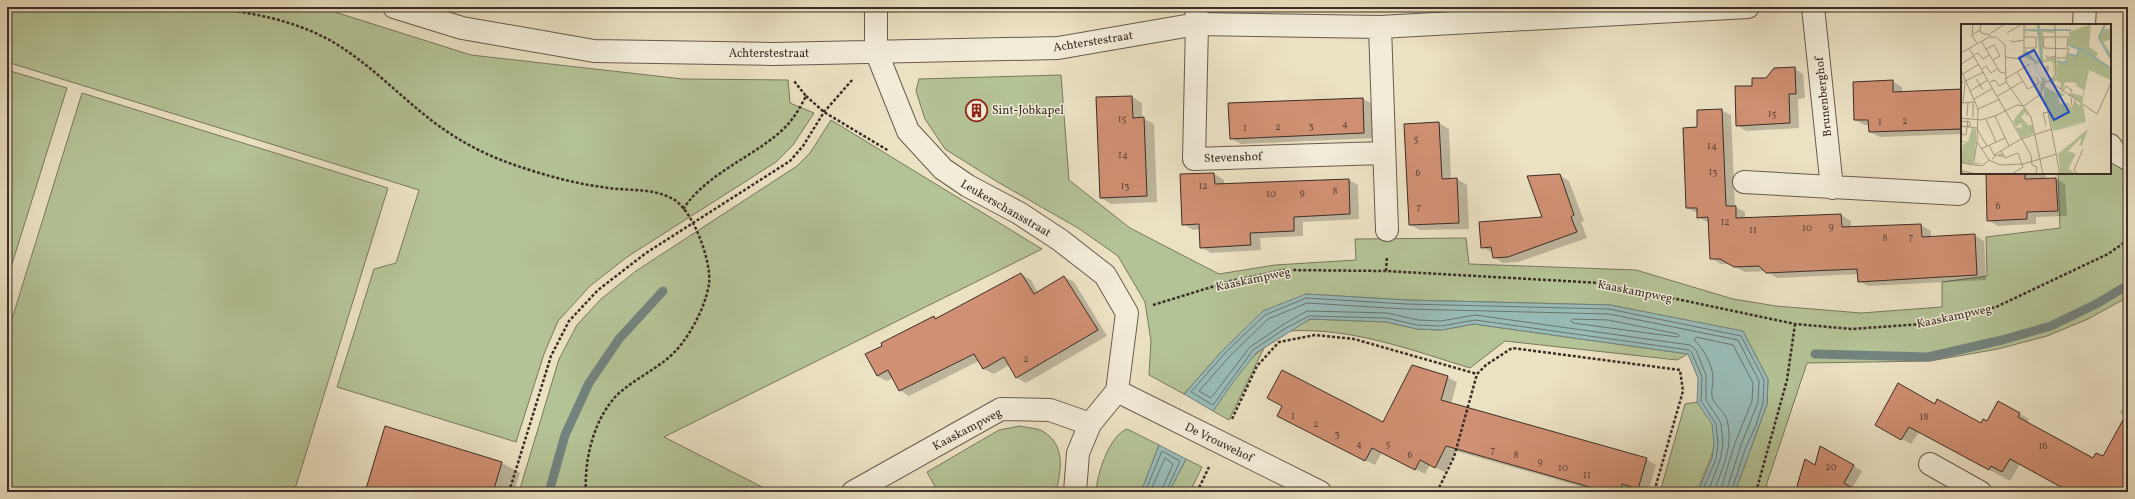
<svg xmlns="http://www.w3.org/2000/svg" width="2135" height="499" font-family="Vollkorn,serif">
	<rect width="100%" height="100%" fill="#ebe1c3"/>
	<filter id="stains"><feTurbulence type="fractalNoise" baseFrequency=".005" numOctaves="4"/><feColorMatrix values="0 0 0 0 .2 0 0 0 0 .09 0 0 0 0 .02 0 0 0 .5 -.17"/></filter>
	<radialGradient id="worn" r=".72"><stop offset=".6" stop-color="#630" stop-opacity="0"/><stop offset="1" stop-color="#630" stop-opacity=".3"/></radialGradient>
	<path fill="#b4c396" stroke="#78785e" d="M7,7H319L471,55L683,79L788,80L790,103L814,113L793,145L776,162L627,257L590,286L558,321L544,354L516,442L337,387L374,269L396,263L419,190L7,62Z
		M7,70L67,88L7,280Z
		M1061,75L1069,180L1130,228L1219,274L1275,265L1356,260L1355,239L1466,238L1469,264L1636,270L1733,299L1776,306L1861,313L1942,307V282L1987,276L1986,237L2060,228L2058,173H2110V161L2128,173V297L2088,319L2047,336L1998,349L1930,361L1807,363L1766,486L1776,492H1735L1767,404L1768,379L1743,332L1610,305L1406,300L1306,294L1223,350L1184,394L1149,375L1151,341L1145,302L1118,256L1078,228L996,181L945,149L925,119L916,91L919,79Z
		M82,93L388,188L294,492H7V335Z
		M831,120L1042,249L664,437L772,492H519L559,359L577,325L601,299L636,271L797,166L810,153Z
		M1310,319L1386,322L1417,329L1440,330L1474,324L1688,354L1677,360L1505,341L1470,368C1411,350 1351,327 1288,331Z
		M1264,348L1229,420L1213,411C1228,389 1242,362 1264,348Z
		M1697,402C1702,409 1708,416 1712,423C1723,445 1702,471 1698,492H1660L1685,404Z
		M1020,426C1027,428 1039,428 1044,432C1066,446 1061,471 1056,492H938L927,472L999,430Z
		M1127,429L1159,445L1141,492H1096C1097,474 1109,436 1127,429Z
		M1186,459L1202,467L1190,492H1169Z"/>
	<path fill="#99bcb9" stroke="#73837f" d="M1306,294L1406,300L1610,305L1743,331L1768,379L1767,404L1735,492H1698L1712,458L1714,443L1712,424L1697,402L1698,378L1688,354L1474,324L1442,330L1417,329L1386,322L1310,319L1256,353L1234,381L1213,411L1184,394L1223,350L1263,311Z
		M1159,445L1186,459L1169,492H1141Z"/>
	<path fill="#0003" d="M786,7H843L838,11L795,12Z
		M1794,68L1803,74L1805,98L1798,99L1799,128L1746,131L1737,125L1753,87Z
		M1892,81L1902,87V92L1962,90V134L1880,137L1870,132V125H1865L1855,120Z
		M1132,97L1142,103V118L1154,124L1157,202L1111,204L1101,198Z
		M1363,99L1373,104L1374,138L1241,144L1231,138Z
		M1721,110L1731,115L1735,207L1745,212V219L1841,215L1851,221V228L1921,225L1931,231V237L1974,235L1984,241L1986,280L1868,286L1859,281V274L1777,278L1766,271L1745,272L1730,264H1721L1711,258L1709,223L1698,217V213L1687,208L1698,128Z
		M1439,123L1449,129L1451,180L1457,179L1467,185L1469,229L1420,230L1410,225L1405,125Z
		M1987,173H2046V179H2056L2065,184L2067,216L2036,217V224L1998,226L1988,220Z
		M1214,174L1224,180V184L1349,180L1358,185L1359,219L1303,222V236L1260,238L1261,250L1211,253L1201,247L1200,229L1193,230L1183,224L1181,175Z
		M1559,175L1569,181L1584,221L1581,222L1587,238L1518,262L1503,263L1494,257L1493,253L1482,247L1544,218Z
		M1021,274L1031,280L1038,293L1064,277L1074,282L1107,336L1026,383L1017,378L1009,365L994,374L984,369L979,361L909,396L899,390L893,378L887,381L877,376L884,346L934,317L937,319Z
		M1447,377L1457,382L1451,404L1646,459L1656,465L1648,492L1632,489L1631,492H1600L1456,451L1445,472L1430,465L1425,474L1382,452L1375,465L1288,421L1384,423Z
		M2128,398V492H2071L2020,464L2010,481L1919,432L1911,444L1876,424L1935,405L1981,425L1987,423L1999,402L2029,419L2027,423L2093,460L2103,458L2126,416L2120,413Z
		M1820,447L1862,471L1853,487L1861,492H1810Z
		M502,463L520,473L514,492H366Z"/>
	<g fill="none" stroke-linecap="round" stroke-linejoin="round">
		<path stroke="#6a7570" stroke-width="1" d="M1573,319L1608,320L1678,334L1679,336L1677,337L1573,323L1571,321Z
			M1145,492L1162,451L1180,461L1166,492
			M1150,492L1165,458L1173,464L1161,492
			M1702,492L1716,459L1718,444L1716,424L1701,401L1702,377L1692,353L1689,350L1475,320L1441,326L1417,325L1386,318L1309,316L1286,328L1253,350L1213,405L1191,392L1226,352L1265,315L1306,298L1406,304L1609,309L1741,336L1764,380L1763,403L1756,425L1746,447L1731,492
			M1708,492L1720,460L1723,444L1721,423L1706,400V375L1696,350L1690,345L1475,315L1441,321L1418,320L1387,313L1307,311L1284,324L1250,347L1211,398L1199,391L1230,356L1268,319L1307,303L1406,309L1609,314L1738,340L1759,381L1758,402L1741,445L1726,492
			M1714,492C1722,467 1734,448 1727,420C1725,412 1714,405 1712,397C1711,391 1713,384 1713,378C1713,366 1703,347 1694,340L1696,337L1733,345L1753,383L1752,401L1735,443L1720,492"/>
		<path stroke="#73837f" stroke-width="9" d="M1815,354L1928,357L2002,340L2051,326L2098,303L2128,285
			M549,492L565,435L589,383L619,339L663,291"/>
	</g>
	<path fill="#d09073" stroke="#3b2e27" d="M1795,67L1796,94H1789L1790,123L1736,126L1735,86H1752V78H1766L1774,68Z
		M1893,80V92L1962,89V129L1869,132L1868,120H1854L1853,82Z
		M1132,96L1133,118L1144,117L1147,196L1100,198L1096,97Z
		M1363,98L1364,133L1230,139L1228,103Z
		M1722,109L1726,206H1736V218L1841,214L1842,227L1921,224L1922,237L1975,234L1977,275L1858,282L1857,269L1766,273L1759,266L1734,267L1720,259H1710L1708,217L1697,218V208H1686L1683,128L1697,127V110Z
		M1439,122L1442,179L1457,178L1459,223L1409,225L1404,124Z
		M1214,173L1215,184L1349,179L1350,214L1294,217V231L1250,233L1251,245L1200,248L1199,224L1182,225L1180,174Z
		M1986,173H2025V179L2056,178L2058,211L2027,212V219L1987,221Z
		M1560,174L1574,215L1571,217L1577,232L1508,257L1493,258L1491,247L1481,248L1479,222L1542,217L1527,176Z
		M1021,273L1034,294L1064,276L1098,330L1016,378L1004,357L983,369L974,354L899,391L888,370L877,376L865,354L882,346L881,343L934,316L935,319Z
		M1412,365L1448,376L1441,400L1647,458L1638,489L1622,484L1620,492H1607L1446,446L1435,468L1420,460L1415,470L1372,448L1365,461L1277,416L1282,406L1267,398L1282,370L1383,422Z
		M1898,383L1935,404L1937,399L1981,423L1983,419L1987,421L1998,401L2020,413L2018,417L2093,458L2096,453L2103,456L2128,411V492H2070L2010,459L2002,472L1991,466L1989,470L1909,427L1901,440L1875,425Z
		M385,426L502,462L493,492H365Z
		M1820,446L1854,465L1844,483L1859,492H1808L1797,486L1805,459L1815,465Z"/>
	<g fill="none" stroke-linecap="round" stroke-linejoin="round">
		<defs>
			<path id="minor" d="M394,7L462,28L594,51L773,54L1058,48L1197,24L1380,27L1748,7
				M876,7V51L908,131L943,169L968,186L1019,213L1060,240L1105,275L1127,313L1117,391L1090,424L1078,453L1075,492
				M1196,7L1197,24L1194,159L1384,153
				M1813,7L1832,188
				M2084,25L2085,7
				M1380,27L1387,230
				M2110,145L2115,152L2128,159
				M1744,182L1959,194
				M1117,391L1320,492
				M1930,464L1980,492
				M853,492L1001,409L1050,410L1090,424"/>
		</defs>
		<use href="#minor" stroke="#675b4e" stroke-width="24"/>
		<path stroke="#3b2e27" stroke-width="2.5" stroke-dasharray="3 2" stroke-linecap="butt" d="M203,7C248,12 293,19 333,42C372,65 402,99 439,126C461,142 486,155 512,164C543,175 576,184 609,188C631,191 653,188 673,199C693,210 712,262 709,284C705,309 687,343 667,359C651,372 632,381 617,395C594,419 584,459 586,492
			M806,96L824,112L889,151
			M683,209C707,174 747,160 779,133C791,123 799,110 806,96L794,81
			M1386,271L1387,257
			M1153,305L1231,281L1284,270L1386,271L1601,283L1795,324L1852,329L1922,324L1996,307L2108,254L2128,240
			M1232,419L1257,366L1279,342L1315,335L1354,339L1477,374L1486,365L1512,348L1680,370L1683,391L1654,492
			M509,492L551,356L569,321L598,290L646,253L790,161L803,146L824,112L853,79
			M1197,492L1209,467
			M1437,492L1454,457L1477,374
			M1756,492L1787,380L1795,324"/>
		<use href="#minor" stroke="#f2ecd8" stroke-width="22"/>
	</g>
	<defs>
		<symbol id="building-ring" viewBox="-11 -11 22 22"><circle r="9.5" fill="#f2ecd8" stroke="#8f2418" stroke-width="1.5"/><path d="M-4-6H4V6H1V3H-1V6H-4ZM-2.5-4.3h1.7v1.8h-1.7ZM.8-4.3h1.7v1.8H.8ZM-2.5-1h1.7V.8h-1.7ZM.8-1h1.7V.8H.8Z" fill="#8f2418"/></symbol>
	</defs>
	<g fill-rule="evenodd">
		<use href="#building-ring" x="964" y="98" width="25" height="25"/>
	</g>
	<g text-anchor="middle" stroke-width="3" stroke-linejoin="round" paint-order="stroke">
		<g font-size="10" fill="#60463a">
			<text x="1772" y="117">15</text>
			<text x="1122" y="122">15</text>
			<text x="1905" y="124">2</text>
			<text x="1880" y="125">1</text>
			<text x="1345" y="127">4</text>
			<text x="1311" y="129">3</text>
			<text x="1278" y="130">2</text>
			<text x="1245" y="131">1</text>
			<text x="1416" y="142">5</text>
			<text x="1712" y="149">14</text>
			<text x="1123" y="158">14</text>
			<text x="1713" y="175">13</text>
			<text x="1418" y="176">6</text>
			<text x="1125" y="189">13</text>
			<text x="1203" y="189">12</text>
			<text x="1335" y="194">8</text>
			<text x="1302" y="196">9</text>
			<text x="1271" y="197">10</text>
			<text x="1998" y="209">6</text>
			<text x="1419" y="210">7</text>
			<text x="1725" y="225">12</text>
			<text x="1831" y="230">9</text>
			<text x="1807" y="231">10</text>
			<text x="1753" y="233">11</text>
			<text x="1911" y="240">7</text>
			<text x="1885" y="241">8</text>
			<text x="1026" y="362">2</text>
			<text x="1293" y="419">1</text>
			<text x="1924" y="420">18</text>
			<text x="1316" y="427">2</text>
			<text x="1337" y="437">3</text>
			<text x="1359" y="447">4</text>
			<text x="1388" y="447">5</text>
			<text x="2043" y="449">16</text>
			<text x="1493" y="453">7</text>
			<text x="1410" y="458">6</text>
			<text x="1516" y="458">8</text>
			<text x="1540" y="465">9</text>
			<text x="1831" y="470">20</text>
			<text x="1563" y="471">10</text>
			<text x="1587" y="478">11</text>
		</g>
		<g font-size="12" fill="#3b2e27" stroke="#f2ecd8">
			<text transform="translate(1093 41) rotate(-9)" y="4">Achterstestraat</text>
			<text x="769" y="57">Achterstestraat</text>
			<text transform="translate(1823 97) rotate(-96)" y="4">Brunenberghof</text>
			<text transform="translate(1233 157) rotate(-2)" y="4">Stevenshof</text>
			<text transform="translate(1006 208) rotate(30)" y="4">Leukerschansstraat</text>
			<text transform="translate(1253 279) rotate(-12)" y="4">Kaaskampweg</text>
			<text transform="translate(1635 291) rotate(11)" y="4">Kaaskampweg</text>
			<text transform="translate(1954 316) rotate(-12)" y="4">Kaaskampweg</text>
			<text transform="translate(967 429) rotate(-28)" y="4">Kaaskampweg</text>
			<text transform="translate(1219 442) rotate(26)" y="4">De Vrouwehof</text>
		</g>
		<g font-size="12" fill="#3b2e27" stroke="#f2ecd8" text-anchor="start">
			<text x="992" y="114">Sint-Jobkapel</text>
		</g>
	</g>
	<g transform="translate(1961 24)">
		<rect width="150" height="150" fill="#ebe1c3"/>
		<path d="M64,0L65,5H76V0H79V6H93V12V9L82,8V36L95,33V49L91,55L88,56L91,54L87,53H92L94,48L93,37V47L92,50V38L88,37L77,40L82,37L74,40L80,53L85,55L81,68L78,64L81,56L72,37L63,33L65,25L74,37L79,36L76,8L65,7L64,12ZM130,0L128,23L137,29L135,33L150,44V53L149,56L128,46L121,79L109,72L111,69L121,72L123,66L115,62L116,59L104,58L102,65L99,66L100,59L95,56L92,61L89,59L96,51V37L104,39L107,29L116,32L118,25L107,22L108,8ZM143,0L142,5H150V15L142,18L150,30L148,33L137,13ZM83,62L95,69V65L104,71L97,74L99,80L108,79L109,83H114V77L119,82V80L122,81L125,98L97,104L125,99L92,107L83,72ZM63,83L68,91L65,92V88L60,93L67,101H71L73,109L61,114L55,104L60,103L62,106L60,99L55,103L52,97ZM11,104L15,105V118L13,136L7,137L23,140H0L2,120H5L0,117L7,118ZM127,105L121,122L118,121L121,116L119,115L107,127L115,130L107,145L116,150H100L97,130Z" fill="#b4c396"/>
		<path fill="none" stroke="#99bcb9" stroke-width="2" d="M144,0L138,14L150,35M77,2L81,35M65,6H110M109,22L121,26L150,44M64,28L74,37M108,30L116,32L118,25M96,37L104,39L106,35"/>
		<path fill="none" stroke="#a59985" stroke-width="1" d="M12,0L11,12L16,19M19,6L20,9L30,11M30,9L44,0M46,9L61,0M11,11L19,6L20,0M49,16L51,18L63,16M20,17L39,48L44,49M8,24L70,131L71,141L76,143L75,150M63,24H75V13H63M25,25L33,21L39,32L32,36M0,29L28,13H35L44,21L45,58L70,93L82,150M13,31L17,29L22,35L28,31M85,31L86,34L95,32M45,33L59,35L85,78L99,150M95,34H105L108,25L83,24L82,13H107L106,24M59,35L63,32V0M0,40L13,32M87,42V47H85V43ZM21,45L25,42L30,49L36,45M0,46L17,85L16,118L28,136L39,141L62,140L96,130M56,48L67,65L78,59L75,53M2,50L18,40M15,55L22,66M44,55L69,40M88,57L136,90L150,59M29,58L34,56L38,62L45,58M0,59L23,48M9,67L27,56M101,68L105,62L109,65L111,66L108,72M80,70L84,58L91,56L95,50L94,1L87,0M37,72L62,57M110,74L111,82H114L113,76M13,75L32,64M0,79L14,78M2,79L4,59M17,85L39,75M6,92L7,79M34,92L48,122M12,93V79M0,94L20,96L34,92L56,81L63,82L80,70M25,95L35,118M0,97L9,98V102H6M85,101L82,89L87,88M0,102L16,104M16,105L26,122M0,110L5,111L7,95M28,121L34,133L31,135M20,125L44,114M40,127L44,134L57,129L62,143L51,150M33,131L60,115L91,105M34,131L39,132H42L39,130L37,132M0,137L6,140L21,142L28,136M7,137H13L16,118M1,150L2,147L15,150M117,150L113,146L122,125"/>
		<path fill="#1d4ed8" fill-opacity="0.15" stroke="#1d4ed8" stroke-width="2" d="M73,26L108,88L93,96L58,34Z"/>
		<rect width="150" height="150" fill="none" stroke="#3b2e27" stroke-width="2"/>
	</g>
	<rect width="2135" height="499" fill="none" stroke="#ebe1c3" stroke-width="24"/>
	<rect x="8" y="8" width="2119" height="483" fill="none" stroke="#3b2e27" stroke-width="2"/>
	<rect x="12" y="12" width="2111" height="475" fill="none" stroke="#3b2e27"/>
	<rect width="100%" height="100%" filter="url(#stains)"/>
	<rect width="100%" height="100%" fill="url(#worn)"/>
</svg>
